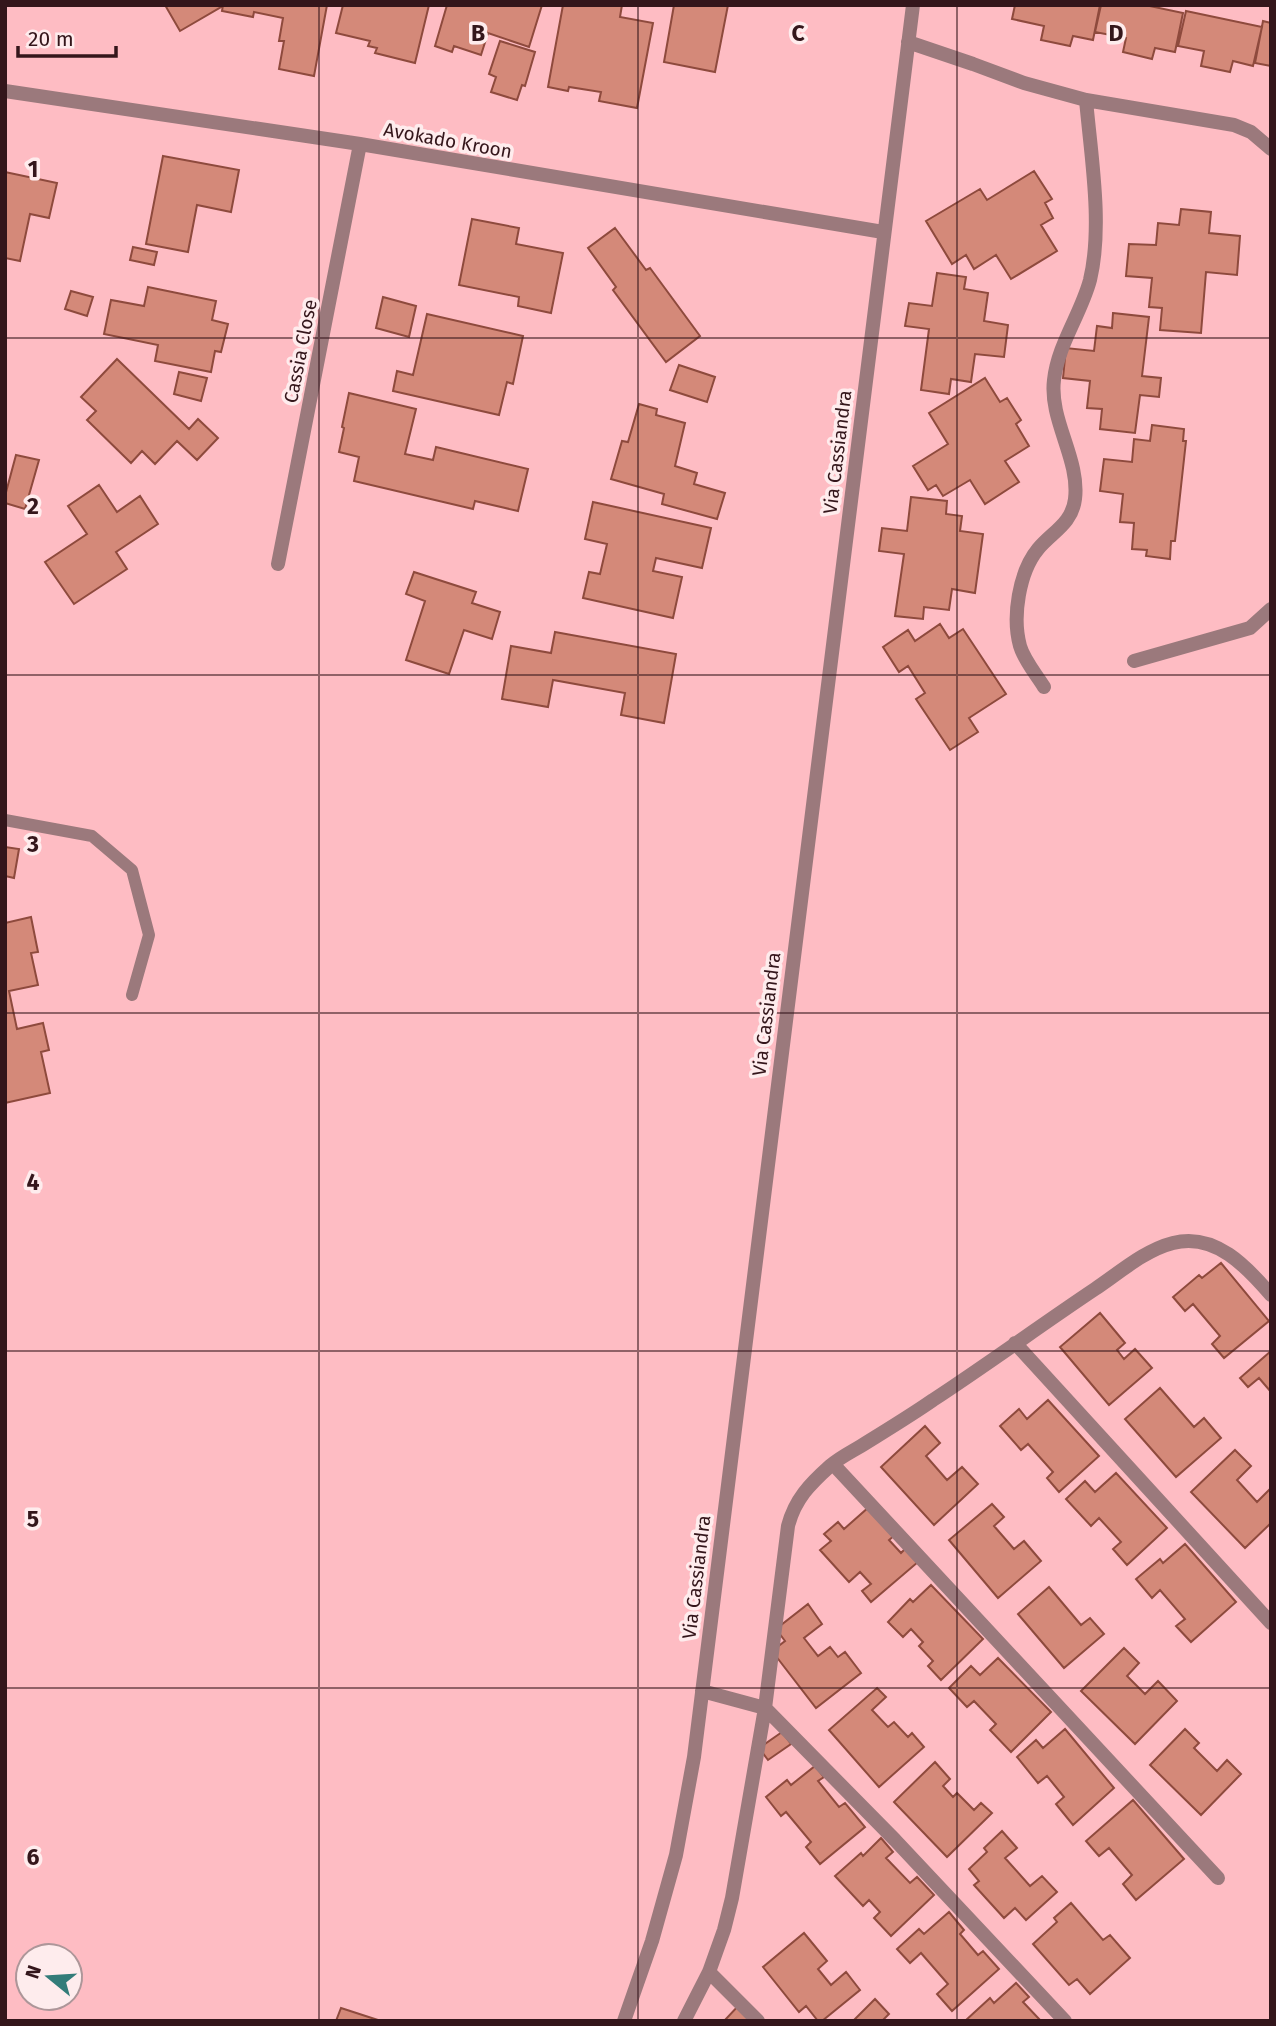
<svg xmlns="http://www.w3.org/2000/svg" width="1276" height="2026" font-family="'Fira Sans',sans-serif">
	<rect width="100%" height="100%" fill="#febcc3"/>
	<path fill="#d48979" stroke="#8e4a3d" stroke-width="2" d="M165,5H220L221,7L180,31Z
		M223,5H327L314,76L279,69L284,41H279L283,18L254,12L253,17L222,11Z
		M343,5H429L415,63L375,53L377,48L368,46L370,41L336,33Z
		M447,5H542L529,47L488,33L481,55L454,46L452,52L435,46Z
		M563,5H622L620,17L653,23L637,108L599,101L601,92L569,87L568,91L548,87Z
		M674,5H728L715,72L664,62Z
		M1015,5H1100L1093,40L1073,36L1070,46L1041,40L1044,26L1012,19Z
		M1101,5H1145L1183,13L1175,52L1155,48L1152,59L1123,52L1126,38L1095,32Z
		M1186,11L1262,27L1253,66L1233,61L1230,72L1201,66L1204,51L1178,46Z
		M1263,21L1271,23V66L1255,63Z
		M500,41L535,52L525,86L522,85L517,100L491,92L496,77L489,74Z
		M163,156L239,170L231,212L197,205L188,252L146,244Z
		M1034,171L1052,199L1045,203L1053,218L1041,225L1057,251L1011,279L996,255L974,269L966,255L952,264L926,221L980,189L987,200Z
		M5,172L57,183L49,218L30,214L20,261L5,258Z
		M1181,209L1211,212L1209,233L1240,236L1237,275L1206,272L1201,333L1160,330L1162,308L1149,307L1152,278L1126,276L1129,244L1156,245L1158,223L1179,225Z
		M472,219L519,228L516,244L563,253L551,313L518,306L519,297L459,285Z
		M615,228L646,270L650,268L700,336L666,362L613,290L616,287L588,248Z
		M133,247L157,252L154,265L130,260Z
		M937,273L966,277L964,289L988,293L984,321L1008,325L1004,357L975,354L971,382L951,379L949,394L921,390L929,329L905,326L909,303L932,306Z
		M148,287L216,301L212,320L228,324L221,352L215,351L211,372L155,361L158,345L104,334L111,300L144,306Z
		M71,291L93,297L87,316L65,309Z
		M383,297L416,306L409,337L376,328Z
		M1113,313L1149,317L1142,376L1161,378L1159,397L1140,395L1135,433L1100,429L1102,409L1087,408L1090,381L1063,378L1066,348L1094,351L1097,326L1112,328Z
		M427,314L523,336L513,384L507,382L499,415L393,391L397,371L413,375Z
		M117,359L189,429L198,419L218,438L197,460L177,441L155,464L142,451L131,463L87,420L96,411L81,397Z
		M679,365L715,377L707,402L670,390Z
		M179,372L207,378L201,401L174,394Z
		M985,378L1000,402L1007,398L1021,420L1016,424L1029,446L1005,461L1019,482L985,504L970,480L943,496L936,485L928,490L913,466L948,444L929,413Z
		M349,393L416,409L405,454L433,460L436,447L528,469L518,511L475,501L473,509L354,481L359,457L339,452L344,428L342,427Z
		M639,404L657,409L656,415L685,423L675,466L697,473L694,484L725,493L717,519L662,504L664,494L611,479L622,441L628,442Z
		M1152,425L1184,429L1183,441H1186L1175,541H1171L1170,559L1146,556L1147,550L1132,549L1134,523L1120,522L1123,494L1100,491L1104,459L1132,462L1134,439L1150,441Z
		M16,455L39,460L25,509L5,503V496Z
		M99,485L117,512L140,496L158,524L116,552L127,569L74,604L45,562L87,534L68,506Z
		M911,497L947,501L946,514L962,516L960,531L983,534L975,593L952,589L949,610L924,607L923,619L895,616L904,554L879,551L882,528L907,531Z
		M593,502L711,528L702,568L656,558L653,571L682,577L673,618L583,598L589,572L600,574L607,544L585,539Z
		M414,572L476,592L472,603L500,612L492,639L464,630L449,674L406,660L425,601L406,594Z
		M940,624L949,638L963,629L1006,694L969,718L978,732L950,750L916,699L925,693L908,666L899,672L883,647L908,630L915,641Z
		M555,632L676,654L664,723L621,715L625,693L553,680L548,707L502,699L511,646L551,653Z
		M5,847L19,849L14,878L5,876Z
		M31,917L38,952L31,953L38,985L9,991L17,1029L43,1023L49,1050L41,1052L50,1093L5,1103V923Z
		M1221,1263L1269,1321L1224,1358L1212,1344L1220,1336L1193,1304L1185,1311L1173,1297L1199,1275L1202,1278Z
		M1100,1313L1125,1343L1117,1350L1124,1359L1135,1349L1152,1368L1109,1405L1060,1347Z
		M1271,1351V1392L1259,1378L1248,1387L1240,1378Z
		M1160,1388L1194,1427L1204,1418L1221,1438L1176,1477L1125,1419Z
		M1048,1400L1099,1456L1059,1492L1047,1478L1053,1472L1028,1444L1021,1450L1000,1426L1019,1409L1027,1419Z
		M925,1426L940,1443L926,1456L947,1480L962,1467L978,1484L934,1525L881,1467Z
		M1235,1450L1251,1466L1237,1480L1257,1502L1271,1488V1523L1245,1548L1191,1492Z
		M1116,1473L1167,1528L1127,1565L1113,1549L1121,1542L1099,1518L1091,1526L1066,1499L1085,1481L1095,1492Z
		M992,1504L1004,1517L994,1526L1014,1549L1024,1541L1041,1561L998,1598L949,1540Z
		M869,1507L895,1535L889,1540L901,1553L906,1548L918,1562L871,1602L862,1591L871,1584L860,1572L849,1582L820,1550L831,1541L824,1534L838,1522L844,1529Z
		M1185,1544L1236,1602L1191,1642L1176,1626L1185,1619L1160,1590L1152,1598L1136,1579L1160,1559L1163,1563Z
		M931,1585L983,1639L941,1680L928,1666L933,1661L919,1646L923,1642L911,1629L903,1637L888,1622L910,1599L913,1602Z
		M1049,1587L1081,1625L1090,1618L1104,1634L1064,1668L1018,1614Z
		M808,1604L822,1624L804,1638L818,1656L830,1647L838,1657L845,1652L861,1673L816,1708L772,1651L785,1641L776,1629Z
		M1124,1648L1139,1663L1127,1676L1145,1694L1158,1681L1177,1701L1135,1744L1081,1691Z
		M998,1658L1051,1712L1011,1752L990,1730L996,1724L974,1701L967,1707L949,1688L971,1666L980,1675Z
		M877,1688L886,1697L872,1710L888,1727L894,1722L908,1737L912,1733L924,1747L879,1787L829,1730Z
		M1065,1729L1114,1788L1073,1825L1056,1804L1064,1797L1047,1776L1038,1783L1017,1757L1036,1740L1043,1748Z
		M1185,1729L1199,1743L1194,1748L1217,1771L1227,1760L1241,1774L1201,1815L1150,1765Z
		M782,1732L791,1744L768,1760L759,1748Z
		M935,1762L950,1779L943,1786L953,1797L957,1793L974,1810L981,1803L992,1813L947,1857L894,1802Z
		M815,1766L824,1777L818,1781L839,1807L845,1803L865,1827L820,1864L806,1847L811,1842L786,1812L781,1816L766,1797L787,1780L791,1785Z
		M1133,1800L1184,1859L1136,1900L1123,1884L1132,1875L1109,1848L1099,1856L1086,1841Z
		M1002,1831L1017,1848L1005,1858L1030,1886L1042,1876L1057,1892L1026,1920L1015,1908L1004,1918L974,1885L979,1881L969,1869L987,1852L984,1848Z
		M881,1838L893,1852L886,1858L910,1883L917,1877L934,1895L891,1936L874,1918L880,1912L869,1900L863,1906L835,1876L861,1853L863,1856Z
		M1071,1903L1103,1940L1110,1935L1130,1958L1090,1994L1077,1979L1069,1985L1033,1944L1057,1922L1054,1918Z
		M949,1912L964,1930L960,1934L978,1955L983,1951L999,1969L952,2011L937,1994L948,1984L921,1953L910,1963L897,1949L919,1929L924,1934Z
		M804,1933L827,1961L818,1969L831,1985L846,1972L860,1990L822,2021H818L806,2006L799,2012L763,1967Z
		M1016,1983L1029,1997L1023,2002L1041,2021H965L990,1998L994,2003Z
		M875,1999L889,2014L882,2021H853Z
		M739,2005L750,2021H724Z
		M341,2008L381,2021H336Z"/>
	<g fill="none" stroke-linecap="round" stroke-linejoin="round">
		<path stroke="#9b797c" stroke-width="12" d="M5,820L92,836L132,870L149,935L132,995"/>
		<path stroke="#9b797c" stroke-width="14" d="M908,42L973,64L1024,83L1086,100C1091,156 1103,226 1090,280C1081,314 1058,344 1054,380C1049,420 1080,459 1075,499C1072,524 1052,532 1038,549C1019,572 1012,617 1020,646C1024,660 1036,674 1044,687
			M5,91L360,144L883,232
			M1086,100L1234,125L1251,132L1271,149
			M278,564L360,144
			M1134,661L1250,628L1271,609
			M1015,1343L1271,1623
			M833,1464L1218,1878
			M702,1691L765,1708L895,1840L1065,2021
			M709,1972L758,2021
			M624,2021L652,1941L676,1855L694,1757L913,5
			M684,2021L709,1972L724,1930L732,1898L765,1708L788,1526C795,1499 810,1484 830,1466C839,1458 851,1452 861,1446C885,1431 910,1416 933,1400C988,1364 1041,1325 1095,1289C1119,1273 1145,1250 1173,1243C1215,1232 1247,1267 1271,1295"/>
	</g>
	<path fill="none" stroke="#34161b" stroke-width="2" stroke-opacity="0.55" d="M319,5V2021M638,5V2021M957,5V2021M5,338H1271M5,675H1271M5,1013H1271M5,1351H1271M5,1688H1271"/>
	<g text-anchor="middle" stroke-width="7" stroke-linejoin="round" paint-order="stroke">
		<g font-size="19" fill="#34161b" stroke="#feeced">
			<text transform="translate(448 140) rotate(10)" y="7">Avokado Kroon</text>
			<text transform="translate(300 351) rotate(-79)" y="7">Cassia Close</text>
			<text transform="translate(837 452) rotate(-83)" y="7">Via Cassiandra</text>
			<text transform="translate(766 1014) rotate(-83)" y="7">Via Cassiandra</text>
			<text transform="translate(696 1577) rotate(-83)" y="7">Via Cassiandra</text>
		</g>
	</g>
	<g font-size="23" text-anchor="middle" font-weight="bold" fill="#34161b" stroke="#feeced" stroke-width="7" stroke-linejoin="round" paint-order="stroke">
		<text x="478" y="41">B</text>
		<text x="798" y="41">C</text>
		<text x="1116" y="41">D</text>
		<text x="33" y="177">1</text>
		<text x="33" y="514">2</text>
		<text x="33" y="852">3</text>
		<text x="33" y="1190">4</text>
		<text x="33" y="1527">5</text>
		<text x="33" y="1865">6</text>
	</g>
	<rect width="1276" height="2026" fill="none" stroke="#34161b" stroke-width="14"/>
	<g transform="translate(49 1977) rotate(288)"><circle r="33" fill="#feeced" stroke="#ad9699" stroke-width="2"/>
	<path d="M0-5L12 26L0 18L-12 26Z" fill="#337c79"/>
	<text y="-10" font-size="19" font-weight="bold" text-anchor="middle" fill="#34161b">N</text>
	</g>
	<path d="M18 46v10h98v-10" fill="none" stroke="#34161b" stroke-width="3.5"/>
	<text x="28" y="46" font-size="21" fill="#34161b" stroke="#feeced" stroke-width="5" paint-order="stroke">20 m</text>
</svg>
